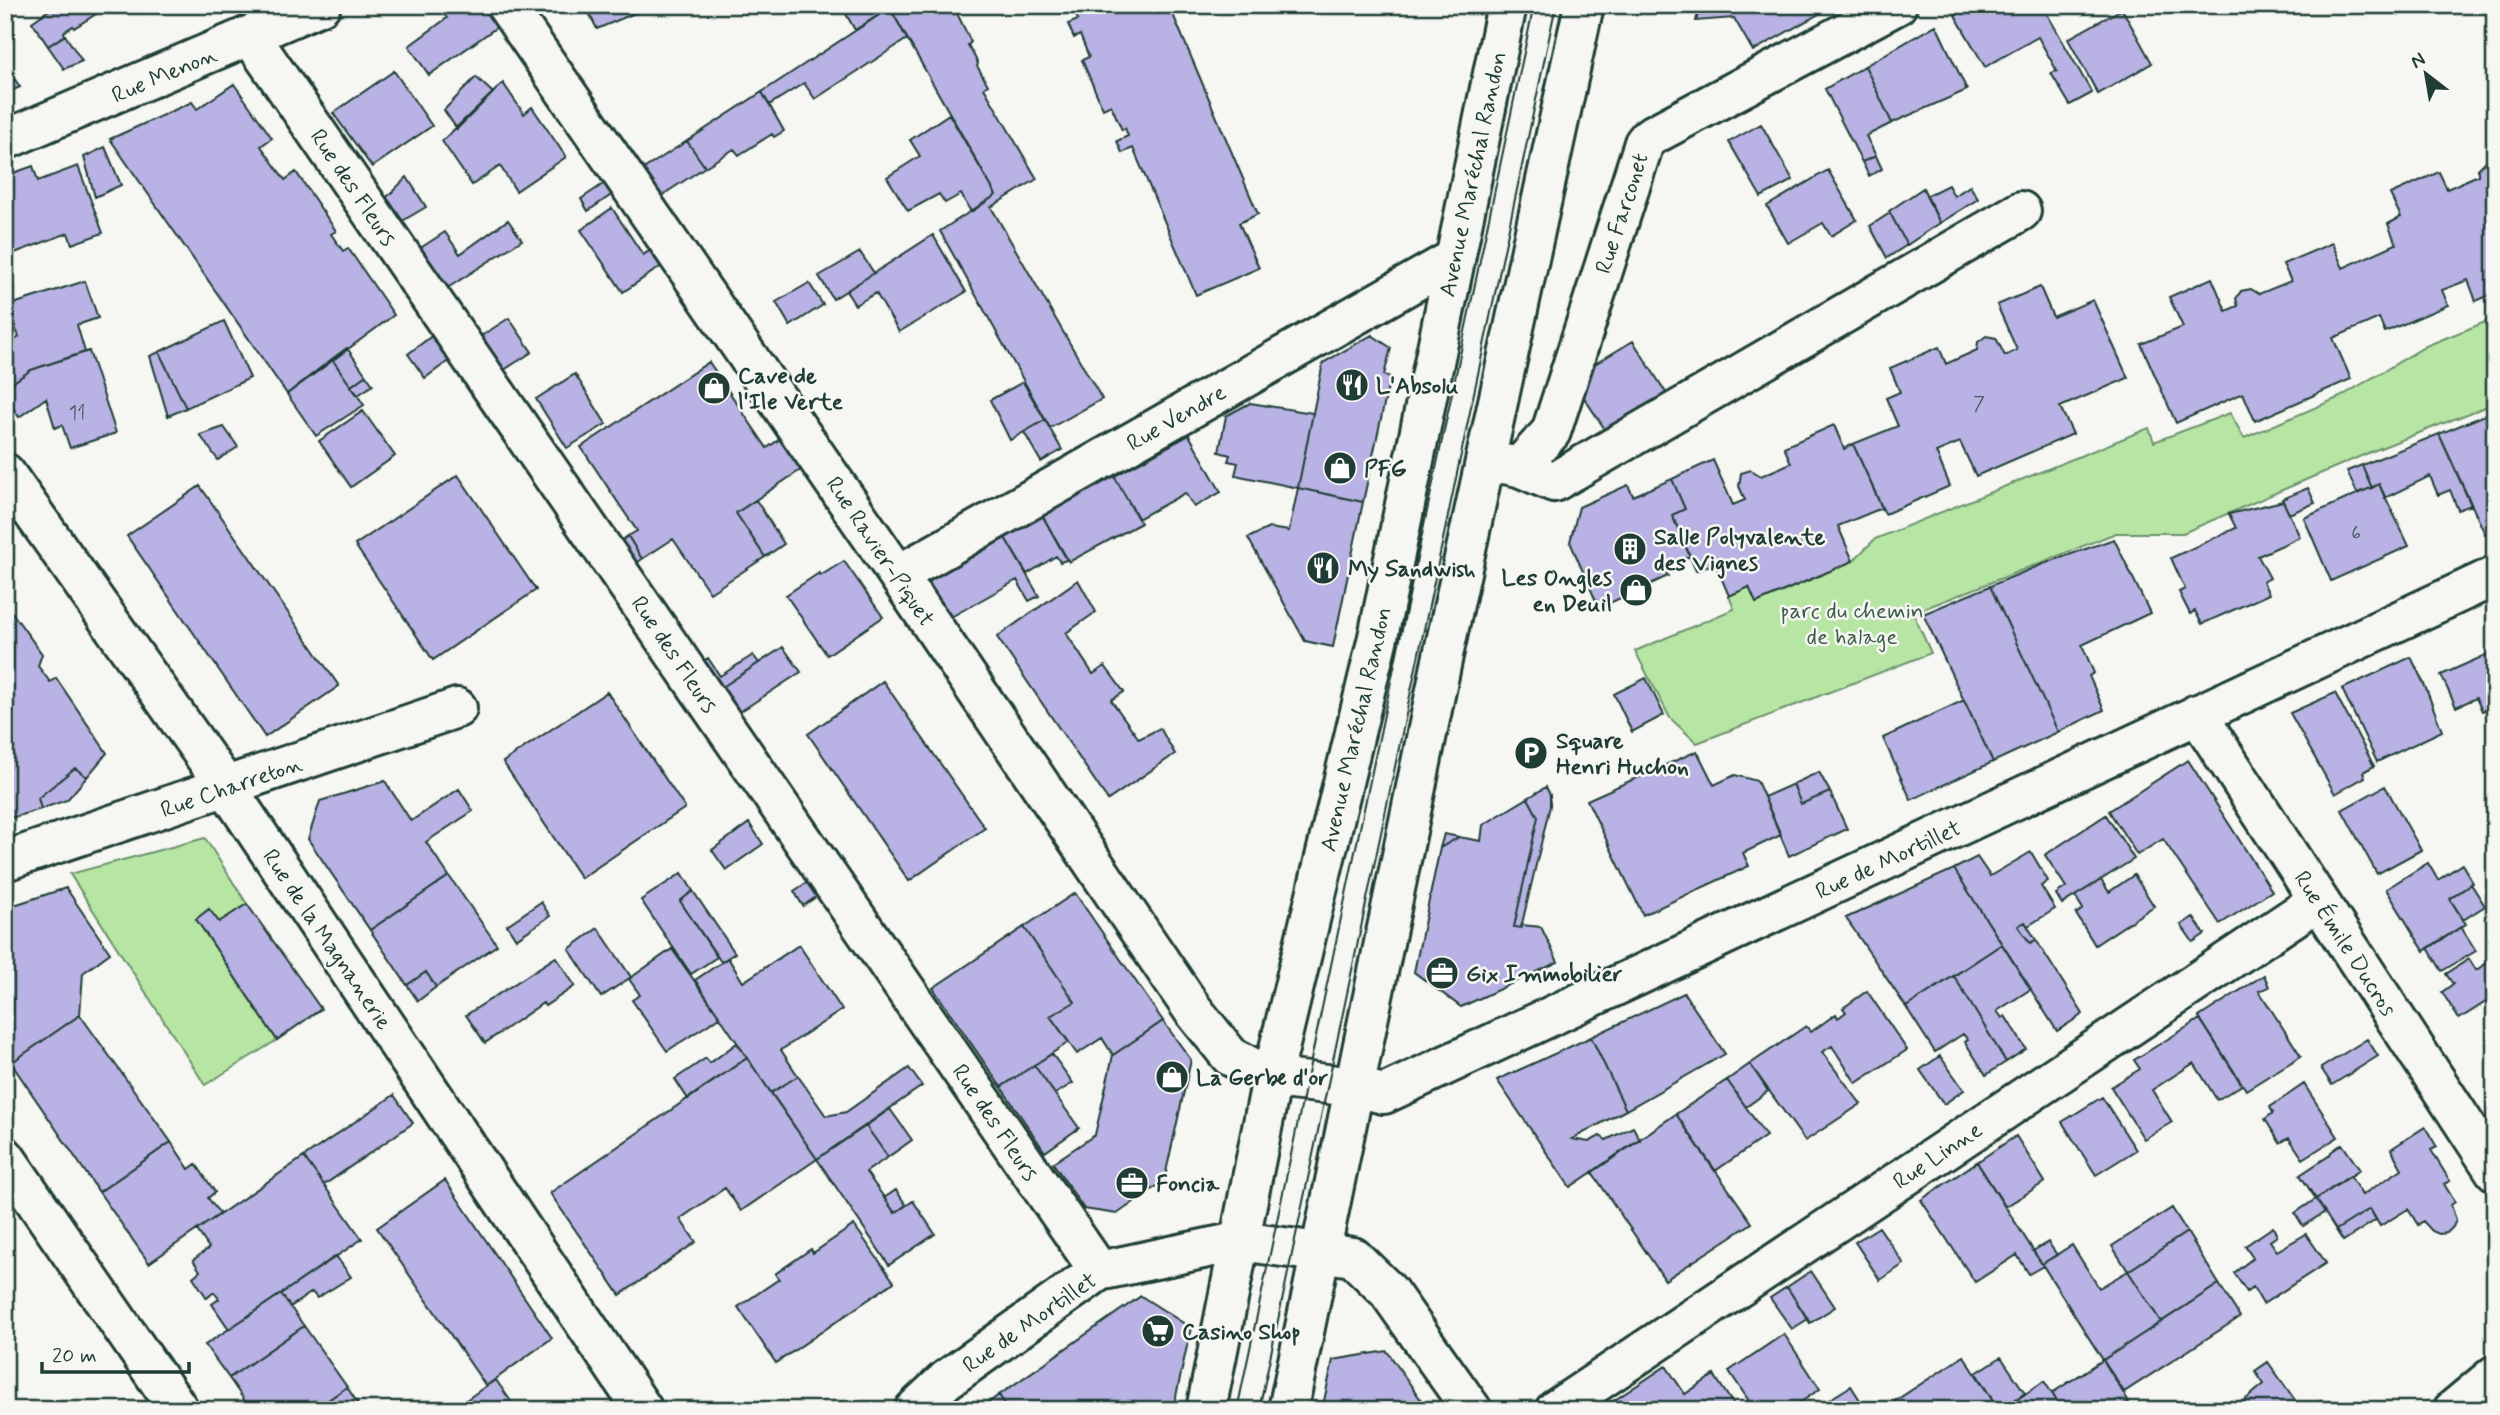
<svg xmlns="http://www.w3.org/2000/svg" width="2500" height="1415" font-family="Mynerve,sans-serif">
	<rect width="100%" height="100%" fill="#f6f6f2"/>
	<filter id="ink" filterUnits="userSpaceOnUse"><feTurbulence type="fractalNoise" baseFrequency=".0143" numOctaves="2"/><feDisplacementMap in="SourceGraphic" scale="14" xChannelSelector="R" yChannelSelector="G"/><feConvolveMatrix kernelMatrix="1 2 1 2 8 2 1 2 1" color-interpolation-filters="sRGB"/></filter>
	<g filter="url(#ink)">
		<path fill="#b7e5a4" stroke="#6b916c" stroke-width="2" d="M2495,318V403L2368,453L2183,533H2116L1913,613L1931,653L1697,743L1670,718L1635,651L1734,609L1729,596L1749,587L1757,603L1853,561L1875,539L2149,428L2154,442L2230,413L2244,438L2340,397L2426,346Z
			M205,838L247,904L219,922L209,910L196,919L277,1040L205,1085L70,874Z"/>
		<path fill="#b9b2e4" stroke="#1f3d34" stroke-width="2" d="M56,5H110L74,28L73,26L64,32L65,35L48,46L32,22Z
			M447,5H491L504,22L429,75L409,46L447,18L441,10Z
			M585,5H654L597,29Z
			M841,5H894L855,30Z
			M894,5H953L971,42L968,45L978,63L977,66L988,85L984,88L1037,179L991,207L1102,399L1050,428L940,231L996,195L890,8Z
			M1072,5H1169L1258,214L1239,223L1259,268L1196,295L1133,148L1122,153L1117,141L1128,136L1125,128L1122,130L1111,105L1103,109L1082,60L1089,57L1080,35L1074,38L1068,24L1078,20Z
			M1700,5H1835L1753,51L1734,18L1696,21Z
			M1972,5H2042L2092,93L2070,105L2051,73L2057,71L2038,37L1985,67L1955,15Z
			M890,8L907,39L815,99L804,83L769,105L762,92Z
			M2122,9L2152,63L2098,94L2068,39Z
			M1936,25L1967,90L1892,123L1865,66Z
			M65,35L82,61L64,69L48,46Z
			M5,65L20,87L5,94Z
			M1865,66L1892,123L1866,136L1876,156L1862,162L1825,89Z
			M394,71L432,126L372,167L333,113Z
			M476,77L493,93L457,129L444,110Z
			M503,83L524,114L532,107L566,157L516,191L500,166L472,185L442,141Z
			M234,84L272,138L261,146L285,180L296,172L336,231L331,234L343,251L348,248L394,315L287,394L110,139L192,102L197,109Z
			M762,92L784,131L774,137L772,134L739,155L734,149L705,167L687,141Z
			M949,114L996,195L971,212L961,194L945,203L939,194L908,211L887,177L920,156L910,140Z
			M1761,124L1793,180L1761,197L1729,142Z
			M687,141L705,167L661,196L642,170Z
			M105,147L121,185L95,197L84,157Z
			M1876,156L1882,169L1869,176L1862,162Z
			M2486,161H2495V293L2476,301L2468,280L2442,290L2448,305L2385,332L2379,318L2333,338L2351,379L2255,421L2243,393L2176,423L2141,344L2183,327L2169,297L2212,278L2226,311L2238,306L2236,299L2241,291L2251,289L2259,294L2291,281L2283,264L2332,243L2343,268L2396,244L2388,224L2401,217L2390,194L2439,172L2447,189L2478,175V169Z
			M33,166L38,181L78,166L103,233L72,244L68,233L12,254L5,237V176Z
			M1828,170L1857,220L1831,236L1823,223L1788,243L1767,206Z
			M407,177L426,207L399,223L383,201Z
			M612,178L620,189L588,211L581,199Z
			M1948,185L1954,196L1970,186L1978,199L1940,223L1926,196Z
			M1923,188L1940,223L1907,245L1889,211Z
			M612,208L643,255L658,245L669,261L623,292L581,230Z
			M1890,213L1907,245L1887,258L1870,226Z
			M508,220L522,240L446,289L419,249L445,232L460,254Z
			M933,235L966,292L899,332L876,293L855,305L846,291Z
			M860,252L874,273L833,299L819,276Z
			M85,281L98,318L77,325L85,352L31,370L5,388V347L19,337L7,306Z
			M809,283L823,305L790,326L776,302Z
			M2040,287L2053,317L2093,300L2128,378L2060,407L2073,434L1976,476L1960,442L1936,452L1950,486L1885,514L1853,444L1898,426L1886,398L1900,392L1890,368L1939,347L1946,364L1977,350L1978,342L1986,336L1996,338L2005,356L2017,350L1997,305Z
			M509,318L532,352L501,372L478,338Z
			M224,321L250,378L186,408L159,352Z
			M437,332L454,357L425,378L408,354Z
			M1372,335L1391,348L1384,375L1390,377L1363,502L1298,488L1323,363Z
			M1633,341L1670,399L1610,437L1581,393L1590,367Z
			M347,348L366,375L351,386L332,359Z
			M89,351L116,433L70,448L62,425L55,428L46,398L19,417L5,396V388L31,370Z
			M159,352L186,408L168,416L150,356Z
			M332,359L364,405L316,436L287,394Z
			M709,362L767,448L787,434L808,465L736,513L765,557L710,593L673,539L642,559L628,536L637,531L581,447Z
			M575,374L606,424L567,448L536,399Z
			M366,375L373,385L358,395L351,386Z
			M1023,382L1045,420L1010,440L990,400Z
			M1250,403L1313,413L1298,488L1235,475L1238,463L1228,461L1230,455L1219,452L1226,416Z
			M363,411L395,456L351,487L319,441Z
			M2495,411V530L2485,534L2439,434Z
			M1045,420L1062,450L1041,462L1024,432Z
			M1834,425L1844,449L1853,444L1882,508L1838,526L1853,561L1756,603L1749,587L1729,596L1715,563L1696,571L1672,515L1685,509L1672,479L1713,460L1733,505L1745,500L1739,486L1741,473L1751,470L1761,476L1791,463L1784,447Z
			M224,427L238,447L218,460L200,435Z
			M2439,434L2471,505L2458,510L2450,490L2438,495L2430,476L2385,498L2379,484L2372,488L2362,465Z
			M1189,435L1221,492L1194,507L1185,493L1138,519L1114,476Z
			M2362,465L2372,488L2357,493L2347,471Z
			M458,475L536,590L433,660L355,545Z
			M1114,476L1141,523L1069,562L1042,515Z
			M1672,479L1685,509L1672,515L1690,556L1664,567L1668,576L1599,608L1570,542L1579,507L1628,485L1633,496Z
			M2379,484L2409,546L2331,581L2304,518Z
			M200,486L339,686L265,737L127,536Z
			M1298,488L1363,502L1333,647L1305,641L1248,538L1269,528L1289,531Z
			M2308,488L2315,503L2289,514L2282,499Z
			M756,500L784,544L765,557L736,513Z
			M2283,501L2300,537L2258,556L2270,578L2263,582L2269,594L2202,624L2195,611L2190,614L2179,592L2185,589L2171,558L2236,528L2229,514Z
			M1042,515L1067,560L1060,562L1056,556L1027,574L1004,536Z
			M628,536L642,559L633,566L618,543Z
			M1004,536L1039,596L1029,601L1017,580L951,617L926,578Z
			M2114,539L2150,613L2082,645L2094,673L2089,676L2104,710L2058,732L1990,586L2043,564Z
			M844,561L883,617L827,655L786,595L819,573L820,576Z
			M1078,580L1096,612L1066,633L1093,674L1105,666L1124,692L1111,700L1139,739L1160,728L1175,754L1108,800L997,637Z
			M1990,586L2058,732L1993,762L1923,614Z
			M5,603L42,654L38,666L50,682L56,678L107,753L87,777L75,768L38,798L41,809L11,818L5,810Z
			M783,647L801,672L735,715L718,690Z
			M2495,651V717L2490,708L2482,711L2476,698L2456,707L2441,675Z
			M753,655L759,663L718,690L699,663L708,658L720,676Z
			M2411,657L2425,686L2442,731L2377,762L2342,689Z
			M1646,678L1664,715L1632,732L1614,694Z
			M883,681L985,828L909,881L808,734Z
			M607,692L685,808L581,878L503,762Z
			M2335,693L2374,766L2363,772L2365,777L2335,794L2290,713Z
			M1964,700L1993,762L1911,800L1883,738Z
			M1697,751L1714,785L1735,775L1757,781L1781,835L1743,853L1749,866L1643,915L1587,800Z
			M2188,760L2272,891L2220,924L2163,839L2137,855L2109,811Z
			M75,768L87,777L67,800L41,809L38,798Z
			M1819,772L1830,792L1801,804L1793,784Z
			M385,781L411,821L459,789L473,811L426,842L449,876L370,930L308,839L320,801Z
			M1793,784L1801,804L1830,792L1847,829L1789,856L1764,797Z
			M2385,786L2421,850L2377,874L2342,810Z
			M1546,787L1550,795V806L1521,928L1514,927L1538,817L1528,798Z
			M1528,798L1538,817L1514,927L1521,928L1522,925L1541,927L1558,962L1461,1007L1414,972L1440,848L1459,837L1481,841L1483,825Z
			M2106,815L2134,859L2062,904L2056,894L2066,887L2045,855Z
			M749,823L763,844L726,870L712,850Z
			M1444,834L1459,837L1440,848Z
			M2031,852L2048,881L2041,886L2055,909L2028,926L2025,922L2018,926L2030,943L2036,940L2083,1014L2057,1031L1954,869L1977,857L1990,876Z
			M2428,863L2438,880L2462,864L2473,883L2450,899L2466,924L2424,951L2386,889Z
			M1954,869L2002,944L1906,1007L1846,918Z
			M682,873L693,891L680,901L717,957L691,974L641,900Z
			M2134,875L2154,906L2095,945L2076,914L2083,909L2075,896L2101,880L2109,892Z
			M449,876L497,945L436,987L426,972L407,985L370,930Z
			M811,880L820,894L803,906L794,891Z
			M2471,884L2485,906L2463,920L2450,899Z
			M66,888L110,953L83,973L80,1015L11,1063L5,1055V908Z
			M693,891L735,953L721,962L680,901Z
			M1075,893L1163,1021L1113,1055L1102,1038L1077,1054L1050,1016L1075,1002L1024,927Z
			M541,902L550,916L516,939L507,925Z
			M247,904L321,1009L277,1040L196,919L209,909L219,922Z
			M2193,917L2205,934L2193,942L2181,925Z
			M2025,922L2036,940L2030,943L2018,926Z
			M1024,927L1075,1002L1050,1016L1069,1042L1001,1087L933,988Z
			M2461,927L2476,951L2442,971L2428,948Z
			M598,928L631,977L601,997L569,949Z
			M2002,944L2031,989L1997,1011L2002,1018L2005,1016L2026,1049L2006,1062L1954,976Z
			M799,945L842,1010L781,1050L798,1076L771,1093L695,980L728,958L743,982Z
			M672,949L720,1017L667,1051L632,1000L640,995L629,979Z
			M556,957L575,986L545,1006L543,1003L485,1043L466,1015Z
			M2495,958V996L2459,1019L2442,992L2453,984L2446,974L2469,959L2476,970Z
			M426,972L436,987L418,1001L407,985Z
			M2264,975L2269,987L2259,991L2301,1056L2246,1090L2199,1017Z
			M1954,976L2006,1062L1986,1075L1965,1042L1968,1040L1963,1034L1935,1052L1906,1007Z
			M1867,991L1907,1050L1856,1083L1832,1046L1822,1052L1861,1104L1805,1141L1750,1064L1806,1026L1811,1032L1836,1014L1838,1018L1846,1012L1843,1008Z
			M1684,993L1725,1054L1626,1110L1591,1037Z
			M80,1015L171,1142L99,1192L11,1063Z
			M2200,1019L2242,1085L2217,1100L2194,1063L2152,1090L2172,1122L2144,1139L2111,1087L2140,1069L2134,1060Z
			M1163,1021L1191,1060L1164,1181L1117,1214L1084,1209L1053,1163L1095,1135L1113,1055Z
			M1591,1037L1626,1110L1572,1139L1589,1142L1600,1136L1606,1140L1633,1127L1640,1140L1570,1187L1497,1080Z
			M2367,1039L2378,1056L2332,1085L2321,1068Z
			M737,1043L747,1058L688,1099L675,1079L706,1058L710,1063Z
			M1052,1054L1073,1083L1055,1094L1034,1065Z
			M1940,1056L1964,1090L1944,1104L1920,1070Z
			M747,1058L817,1159L741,1211L725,1188L680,1219L696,1242L620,1295L550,1193Z
			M1750,1064L1768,1091L1746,1107L1727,1080Z
			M1034,1065L1079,1128L1045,1152L1001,1087Z
			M909,1068L922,1086L817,1159L771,1093L798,1076L826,1116L846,1112Z
			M1727,1080L1766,1136L1715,1171L1676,1114Z
			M2304,1084L2338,1137L2303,1159L2289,1138L2280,1143L2265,1119L2273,1113L2270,1107Z
			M394,1095L413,1123L324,1185L304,1157Z
			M2102,1097L2136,1150L2096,1175L2062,1122Z
			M890,1109L912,1140L888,1157L866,1126Z
			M1676,1114L1752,1223L1665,1280L1592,1172Z
			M866,1126L888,1157L866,1172L895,1213L913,1201L935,1234L889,1265L817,1159Z
			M2425,1127L2437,1147L2431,1150L2450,1181L2444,1184L2455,1202L2451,1205L2456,1220L2453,1227L2447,1233L2439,1234L2432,1231L2423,1221L2418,1225L2408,1209L2380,1226L2370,1209L2336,1230L2316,1199L2350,1176L2362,1195L2402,1169L2391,1149Z
			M2016,1136L2045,1182L2005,1207L1977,1162Z
			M171,1142L189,1169L196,1164L215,1192L208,1198L220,1214L149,1263L99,1192Z
			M2342,1144L2360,1170L2316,1199L2300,1175L2330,1155L2331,1152Z
			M304,1157L362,1239L229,1329L212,1304L219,1299L214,1292L207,1298L193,1277L200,1271L193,1260L209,1248L197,1230Z
			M1977,1162L2043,1266L2029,1274L2017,1255L1975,1282L1921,1200Z
			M445,1180L552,1338L486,1386L377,1228Z
			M896,1190L906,1205L895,1213L884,1198Z
			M2316,1199L2325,1212L2303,1226L2295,1213Z
			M2172,1208L2187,1232L2128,1271L2112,1246Z
			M2370,1209L2376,1220L2343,1241L2336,1230Z
			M854,1225L894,1282L776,1363L738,1307L779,1279L775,1274L811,1249L813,1253Z
			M1879,1227L1904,1264L1880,1280L1855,1242Z
			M2273,1227L2277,1236L2270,1241L2277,1251L2306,1234L2326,1263L2263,1304L2253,1287L2247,1292L2234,1273L2253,1258L2245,1246Z
			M2187,1232L2219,1284L2161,1322L2128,1271Z
			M2048,1242L2057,1255L2042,1264L2033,1251Z
			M2072,1245L2099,1288L2128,1271L2161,1322L2103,1360L2042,1264Z
			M336,1256L351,1277L317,1298L312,1292L290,1307L281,1294Z
			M1811,1271L1835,1307L1810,1323L1787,1287Z
			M2219,1284L2240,1317L2124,1392L2103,1360Z
			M1787,1287L1808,1319L1792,1329L1770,1298Z
			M281,1294L304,1326L229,1378L205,1345Z
			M1141,1296L1191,1328L1173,1410H1092L1088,1405L1080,1410H1009L999,1395Z
			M304,1326L347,1387L314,1410H251L229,1378Z
			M1784,1334L1820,1389L1789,1410H1755L1729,1371Z
			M1387,1351L1428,1410H1322L1333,1360Z
			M1964,1356L1996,1406L1990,1410H1881Z
			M2001,1357L2025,1393L1999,1410L1976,1373Z
			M2103,1360L2129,1402L2117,1410H2055L2060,1406L2052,1393Z
			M2268,1362L2302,1410H2233L2264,1384L2255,1371Z
			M1666,1366L1685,1394L1714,1375L1737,1410H1600Z
			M496,1380L517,1410H452L486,1386Z
			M2044,1381L2060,1406L2055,1410H2002Z
			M1851,1386L1860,1400L1845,1410H1832L1827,1401Z
			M347,1387L362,1410H314Z
			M999,1395L1009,1410H978Z
			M2320,1401L2326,1410H2308Z"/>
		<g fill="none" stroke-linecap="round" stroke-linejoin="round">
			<defs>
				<path id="minor" d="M506,5L898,575L1193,1010L1230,1056L1272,1078L1355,1087L1384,1094L2495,576
					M251,37L1099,1271
					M5,140L321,5
					M1494,462L1519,467L1554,482L2021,211
					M1519,467L1551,432L1644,143L1649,137L1897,5
					M5,473L227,788L643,1410
					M898,575L1454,259
					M2197,714L2495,1171
					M5,861L457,708
					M5,1157L179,1410
					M914,1410L946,1380L1099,1271L1241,1241L1353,1257L1388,1291L1472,1410
					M1555,1410L2318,901
					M2453,1410L2495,1375"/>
				<path id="tertiary" d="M1206,1410L1272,1078L1378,637L1507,5
					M1288,1410L1444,651L1584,5"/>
			</defs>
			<use href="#minor" stroke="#1f3d34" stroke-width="44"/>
			<use href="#tertiary" stroke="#1f3d34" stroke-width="44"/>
			<use href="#minor" stroke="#f6f6f2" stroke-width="38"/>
			<use href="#tertiary" stroke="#f6f6f2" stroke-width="38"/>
			<path stroke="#1f3d34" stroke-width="2" d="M1237,1410L1534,5
				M1259,1410L1556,5"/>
		</g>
	</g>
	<defs>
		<symbol id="restaurant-disc" viewBox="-11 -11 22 22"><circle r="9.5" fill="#1f3d34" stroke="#f6f6f2"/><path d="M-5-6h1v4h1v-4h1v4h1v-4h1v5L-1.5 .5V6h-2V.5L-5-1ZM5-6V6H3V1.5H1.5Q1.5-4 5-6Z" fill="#fff"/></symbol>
		<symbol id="shop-disc" viewBox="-11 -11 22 22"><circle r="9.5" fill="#1f3d34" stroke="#f6f6f2"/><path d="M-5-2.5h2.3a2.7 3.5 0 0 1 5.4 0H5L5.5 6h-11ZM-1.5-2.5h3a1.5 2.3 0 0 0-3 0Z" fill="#fff"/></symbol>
		<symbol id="building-disc" viewBox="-11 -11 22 22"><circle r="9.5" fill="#1f3d34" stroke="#f6f6f2"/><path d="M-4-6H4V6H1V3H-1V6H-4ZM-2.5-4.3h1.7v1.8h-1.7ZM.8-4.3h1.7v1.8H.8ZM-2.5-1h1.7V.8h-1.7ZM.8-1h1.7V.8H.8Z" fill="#fff"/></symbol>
		<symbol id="parking-disc" viewBox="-11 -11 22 22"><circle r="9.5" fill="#1f3d34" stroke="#f6f6f2"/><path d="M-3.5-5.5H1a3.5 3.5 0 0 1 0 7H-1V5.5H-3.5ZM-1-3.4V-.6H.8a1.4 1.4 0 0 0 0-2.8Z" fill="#fff"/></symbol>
		<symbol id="office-disc" viewBox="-11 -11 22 22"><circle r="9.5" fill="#1f3d34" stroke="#f6f6f2"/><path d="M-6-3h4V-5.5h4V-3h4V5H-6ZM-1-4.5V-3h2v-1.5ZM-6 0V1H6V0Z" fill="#fff"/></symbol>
		<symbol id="supermarket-disc" viewBox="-11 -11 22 22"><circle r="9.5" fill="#1f3d34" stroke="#f6f6f2"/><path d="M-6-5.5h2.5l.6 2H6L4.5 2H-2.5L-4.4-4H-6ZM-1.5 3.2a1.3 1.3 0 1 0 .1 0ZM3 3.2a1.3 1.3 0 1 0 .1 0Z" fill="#fff"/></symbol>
	</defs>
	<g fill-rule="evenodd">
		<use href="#restaurant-disc" x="1333" y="366" width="38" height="38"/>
		<use href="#shop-disc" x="695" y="369" width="38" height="38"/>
		<use href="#shop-disc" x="1321" y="449" width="38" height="38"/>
		<use href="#building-disc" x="1611" y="530" width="38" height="38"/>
		<use href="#restaurant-disc" x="1304" y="549" width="38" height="38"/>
		<use href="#shop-disc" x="1617" y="571" width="38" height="38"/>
		<use href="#parking-disc" x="1512" y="734" width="38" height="38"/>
		<use href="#office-disc" x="1423" y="954" width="38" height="38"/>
		<use href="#shop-disc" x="1153" y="1058" width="38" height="38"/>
		<use href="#office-disc" x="1113" y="1164" width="38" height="38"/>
		<use href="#supermarket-disc" x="1139" y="1312" width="38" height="38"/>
	</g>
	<g text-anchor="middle" stroke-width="5" stroke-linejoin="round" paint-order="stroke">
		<g font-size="19" fill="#465a60">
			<text x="1979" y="410">7</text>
			<text x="77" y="419">11</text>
			<text x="2356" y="539">6</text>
		</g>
		<g font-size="23" fill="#1f3d34" stroke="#f6f6f2">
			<text transform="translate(164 74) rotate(-23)" y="8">Rue Menon</text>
			<text transform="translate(1472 174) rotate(-78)" y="8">Avenue Maréchal Randon</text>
			<text transform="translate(354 187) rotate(56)" y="8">Rue des Fleurs</text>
			<text transform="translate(1621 213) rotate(-72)" y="8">Rue Farconet</text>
			<text transform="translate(1176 417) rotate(-30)" y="8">Rue Vendre</text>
			<text transform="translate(881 551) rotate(56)" y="8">Rue Ravier-Piquet</text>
			<text transform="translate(675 654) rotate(56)" y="8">Rue des Fleurs</text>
			<text transform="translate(1355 729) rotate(-77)" y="8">Avenue Maréchal Randon</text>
			<text transform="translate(231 786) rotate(-19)" y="8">Rue Charreton</text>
			<text transform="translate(1888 859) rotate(-25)" y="8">Rue de Mortillet</text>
			<text transform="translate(328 939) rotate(56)" y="8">Rue de la Magnanerie</text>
			<text transform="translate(2346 943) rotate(57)" y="8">Rue Émile Ducros</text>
			<text transform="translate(996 1122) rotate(56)" y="8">Rue des Fleurs</text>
			<text transform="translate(1937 1155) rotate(-34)" y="8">Rue Linne</text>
			<text transform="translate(1029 1322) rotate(-35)" y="8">Rue de Mortillet</text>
		</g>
		<g font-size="23" font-weight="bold" fill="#1f3d34" stroke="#f6f6f2" text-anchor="start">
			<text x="738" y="383">Cave de<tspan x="738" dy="26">l'Ile Verte</tspan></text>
			<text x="1376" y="393">L'Absolu</text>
			<text x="1364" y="476">PFG</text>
			<text x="1654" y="544">Salle Polyvalente<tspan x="1654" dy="26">des Vignes</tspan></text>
			<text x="1348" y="576">My Sandwish</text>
			<text x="1612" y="585" text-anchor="end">Les Ongles<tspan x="1612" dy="26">en Deuil</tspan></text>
			<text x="1556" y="748">Square<tspan x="1556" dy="26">Henri Huchon</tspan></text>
			<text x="1466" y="981">Gix Immobilier</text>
			<text x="1196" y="1085">La Gerbe d'or</text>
			<text x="1156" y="1191">Foncia</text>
			<text x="1182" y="1339">Casino Shop</text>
		</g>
		<g font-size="23" fill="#3d5f4a" stroke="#f6f6f2">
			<text x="1852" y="618">parc du chemin<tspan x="1852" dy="26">de halage</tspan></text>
		</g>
	</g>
	<rect width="2500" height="1415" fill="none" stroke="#f6f6f2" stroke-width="28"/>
	<rect x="14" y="14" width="2472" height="1387" fill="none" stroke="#1f3d34" stroke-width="2.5" filter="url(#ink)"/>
	<g transform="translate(2426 74) rotate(329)" stroke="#f6f6f2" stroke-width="5" paint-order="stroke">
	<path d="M0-5L12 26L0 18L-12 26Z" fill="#1f3d34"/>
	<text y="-10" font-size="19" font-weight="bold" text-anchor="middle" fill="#1f3d34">N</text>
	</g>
	<path d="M42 1362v10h147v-10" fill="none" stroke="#1f3d34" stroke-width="3.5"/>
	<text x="52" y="1362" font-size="21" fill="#1f3d34" stroke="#f6f6f2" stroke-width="5" paint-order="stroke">20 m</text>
</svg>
